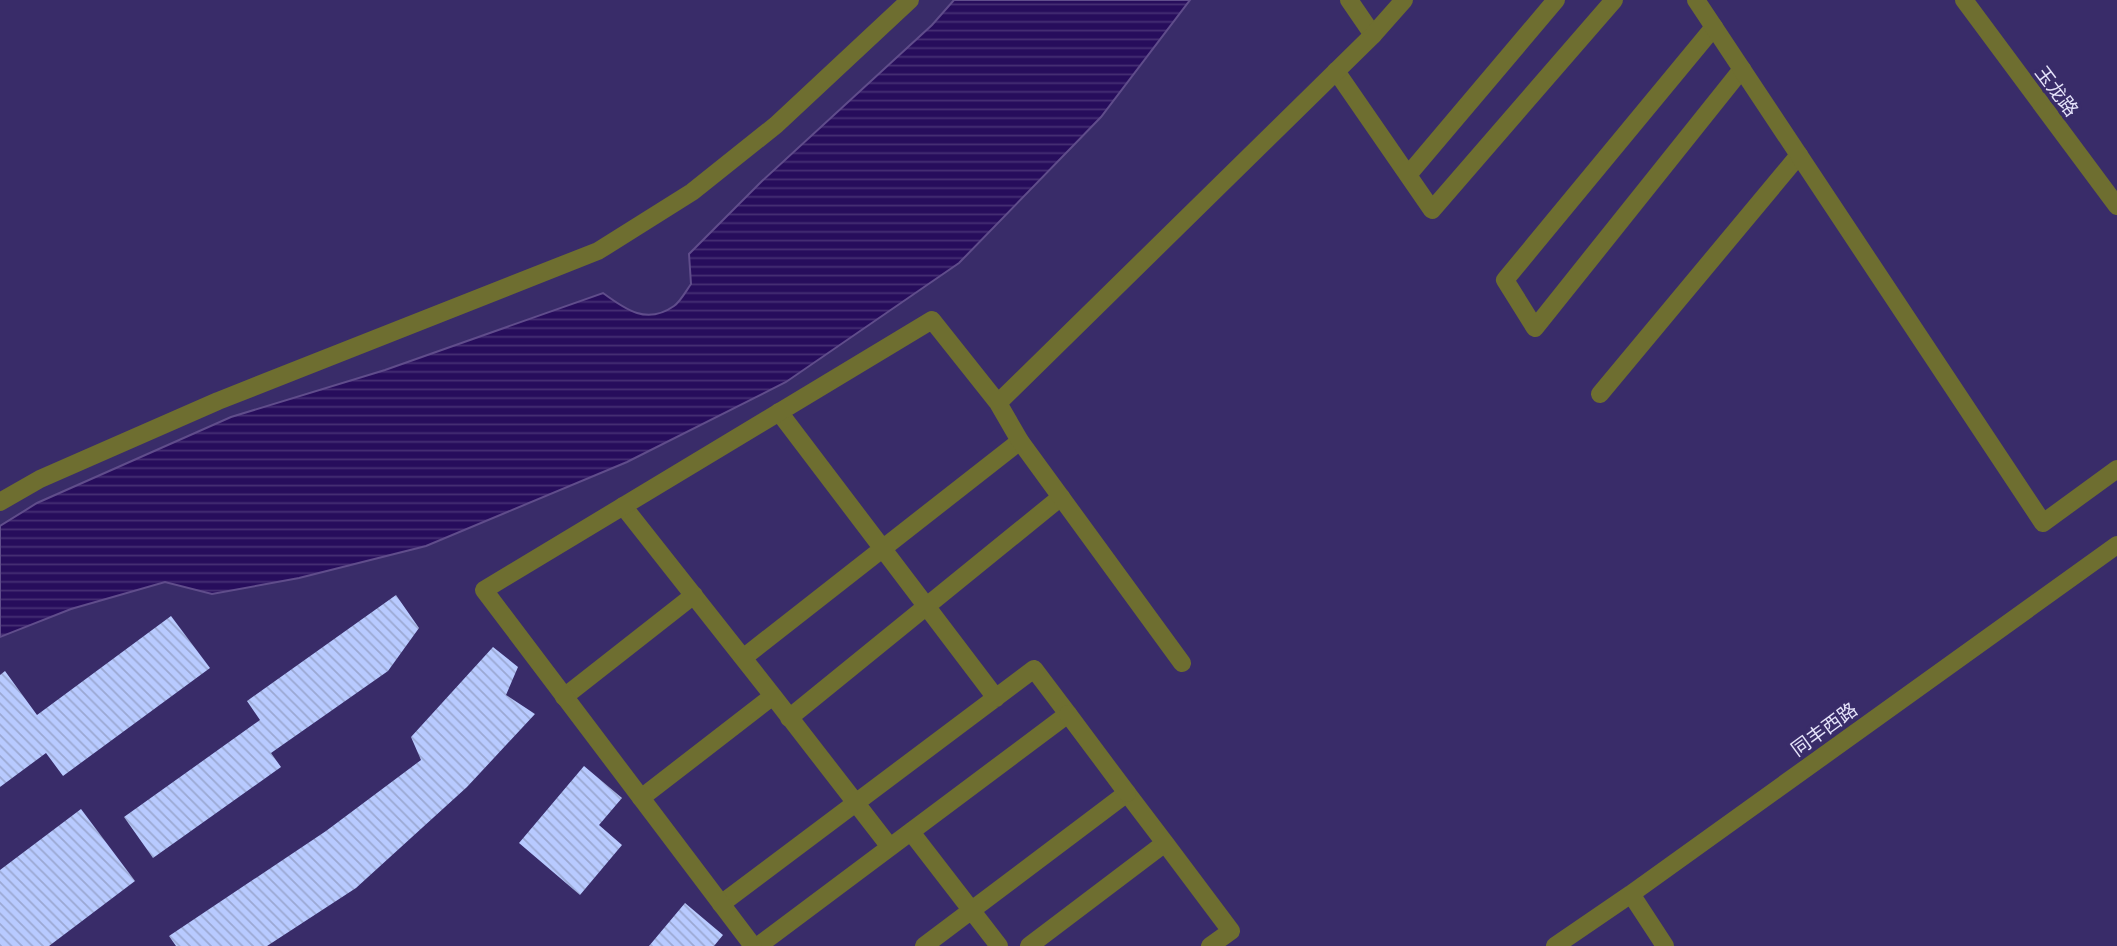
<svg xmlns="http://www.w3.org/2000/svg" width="2117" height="946" font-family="Lora,'Noto Sans SC',serif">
	<defs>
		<pattern id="water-rules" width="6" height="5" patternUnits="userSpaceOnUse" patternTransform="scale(1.75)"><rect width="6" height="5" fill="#270d5c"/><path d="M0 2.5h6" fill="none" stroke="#463074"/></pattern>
		<pattern id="building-back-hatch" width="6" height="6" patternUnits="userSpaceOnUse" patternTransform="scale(1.75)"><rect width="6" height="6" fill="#b8caff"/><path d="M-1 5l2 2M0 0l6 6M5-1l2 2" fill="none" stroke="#9ba8d2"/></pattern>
	</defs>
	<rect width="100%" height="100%" fill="#392c69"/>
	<path fill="url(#water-rules)" stroke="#604d8b" stroke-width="2" d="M954,0H1190L1101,117L959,263L786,382L627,462L426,546L299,578L212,594L165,582L71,609L0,637V526L37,503L231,417L385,370L603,293C626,310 647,325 674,306C680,302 686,291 691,284L689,254L762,181L932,25Z"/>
	<path fill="url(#building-back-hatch)" d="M396,595L419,628L388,671L271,753L281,767L153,858L124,817L260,720L247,701Z
		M171,616L210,668L63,776L46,753L0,787V675L5,671L37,715Z
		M493,647L518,667L506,695L535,714L467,787L356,888L267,946H176L169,936L326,831L421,760L411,737Z
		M584,766L622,798L599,825L622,845L580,895L519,843Z
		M81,809L135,881L49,946H0V870Z
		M685,903L723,935L714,946H649Z"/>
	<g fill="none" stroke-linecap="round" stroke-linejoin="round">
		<path stroke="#6e6e30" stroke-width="18" d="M1349,0L1373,35
			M1714,27L1505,280L1535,328L1742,69
			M1336,71L1432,210L1614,0
			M1408,175L1556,0
			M1600,394L1799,155
			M779,412L996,698
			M623,506L773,696
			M743,658L1020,441
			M564,697L694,595
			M789,718L1061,497
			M641,798L773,696L890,847
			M911,832L999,946
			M1165,843L1231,931L1210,946
			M721,904L1034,669L1068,714L758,946
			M924,946L1127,793L1165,843L1029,946"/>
		<path stroke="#6e6e30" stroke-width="18" d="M1696,0L2043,523L2117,469
			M998,403L1373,35L1404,0
			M0,502L40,479L218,401L598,251L692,192L776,125L910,0
			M1068,714L1127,793
			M753,946L484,590L932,320L998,403L1020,441L1182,663"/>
		<path stroke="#6e6e30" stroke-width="18" d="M1964,0L2117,206
			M1631,894L1665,946
			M1555,946L1631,894L2117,545"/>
	</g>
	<g text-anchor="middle" stroke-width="7" stroke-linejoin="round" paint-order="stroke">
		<g font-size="19" fill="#e5e3fa" stroke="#392c69">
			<text transform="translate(2057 91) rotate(53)" y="7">玉龙路</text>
			<text transform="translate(1824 729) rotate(-36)" y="7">同丰西路</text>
		</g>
	</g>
</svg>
